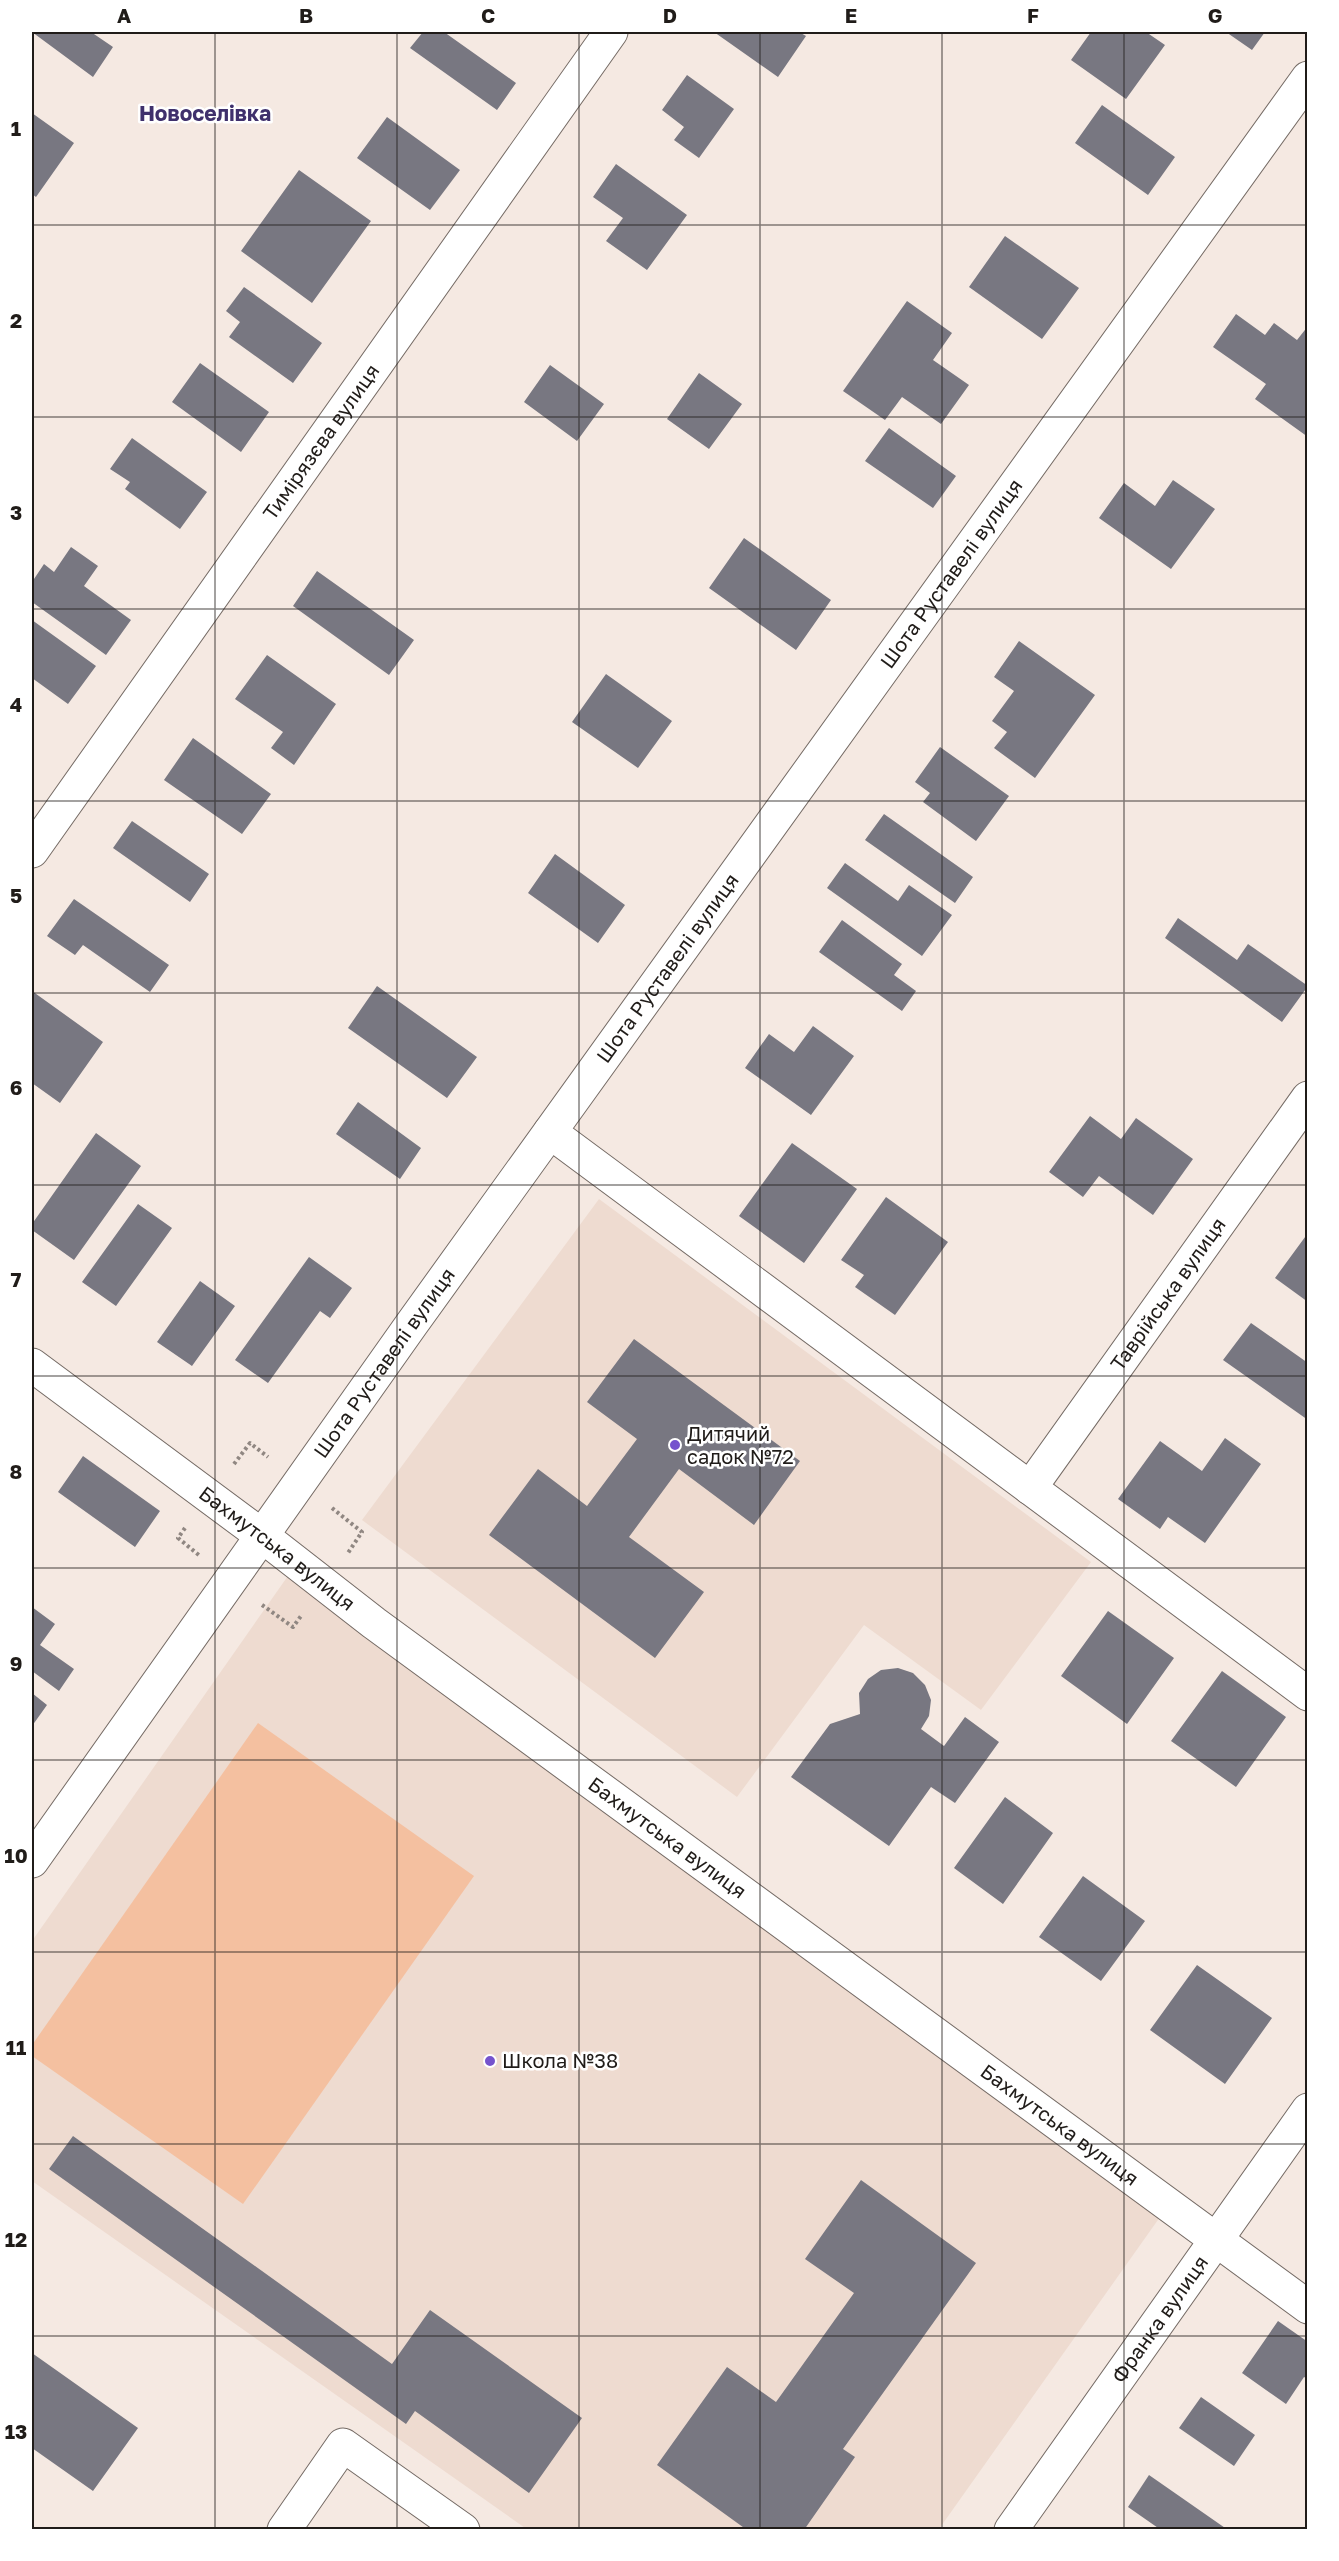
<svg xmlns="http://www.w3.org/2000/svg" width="1339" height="2561" font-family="'Golos Text',sans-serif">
	<rect width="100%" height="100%" fill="#f5e9e2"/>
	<path fill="#eedbd0" d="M599,1199L1091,1562L981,1710L864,1625L737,1797L362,1520Z
		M290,1573L1160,2217L939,2529L528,2530L32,2181V1941Z"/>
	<path fill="#f4c0a0" d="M258,1723L474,1876L243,2204L32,2056V2045Z"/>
	<path fill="#787781" d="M32,32H91L113,47L93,77Z
		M423,32H444L516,83L497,110L410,48Z
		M714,32H799L806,36L778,77Z
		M1091,32H1146L1165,45L1126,99L1071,60Z
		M1226,32H1265L1252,50Z
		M687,75L734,109L699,158L674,140L684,127L662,110Z
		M1102,105L1175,157L1148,195L1075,143Z
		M32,113L74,143L36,197L32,194Z
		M387,117L460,170L430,210L357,158Z
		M616,164L687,215L647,270L606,241L623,218L593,197Z
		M299,170L371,221L312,303L241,251Z
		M1005,236L1079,288L1042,339L969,287Z
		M244,287L322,343L293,383L229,337L240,322L226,311Z
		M907,301L952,333L933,360L969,385L941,424L902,397L885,420L843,391Z
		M1236,314L1265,335L1274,323L1297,340L1308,326V437L1255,399L1266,384L1213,347Z
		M200,363L269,412L241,452L172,402Z
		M550,365L604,404L577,441L524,402Z
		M699,373L742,404L709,449L667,419Z
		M889,428L956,476L933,508L865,461Z
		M132,438L207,492L180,529L125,489L130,482L110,469Z
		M1173,480L1215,509L1171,569L1099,518L1124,483L1155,506Z
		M744,538L831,600L796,650L709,588Z
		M71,547L98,566L84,586L131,620L106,655L32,602V582L44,564L54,572Z
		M317,571L414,640L389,675L293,606Z
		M32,620L96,666L68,704L32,678Z
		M1019,641L1095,695L1035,778L994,748L1007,732L992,721L1014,691L994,677Z
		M267,655L336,704L294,765L271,748L283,732L235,699Z
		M606,674L672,721L638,768L572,722Z
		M193,738L271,794L242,834L164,780Z
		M940,747L1009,796L976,841L923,802L930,793L915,782Z
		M884,814L973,877L955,903L865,840Z
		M132,821L209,874L190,902L113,848Z
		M555,854L625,905L598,943L528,893Z
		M845,863L898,901L909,885L952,915L922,956L827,888Z
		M74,899L169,965L150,992L83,945L75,955L47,936Z
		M1178,918L1237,960L1248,944L1308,986L1282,1022L1165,938Z
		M842,920L902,964L894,975L916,991L902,1011L819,952Z
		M377,986L477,1057L447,1098L348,1028Z
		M32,991L103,1042L60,1103L32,1083Z
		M813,1026L854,1056L811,1115L745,1068L769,1034L794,1052Z
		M358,1102L421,1148L400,1179L336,1134Z
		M1090,1116L1121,1139L1136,1118L1193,1159L1153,1215L1099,1176L1083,1197L1049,1172Z
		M96,1133L141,1166L74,1260L32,1230V1224Z
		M792,1143L857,1189L804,1263L739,1216Z
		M886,1197L948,1242L895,1315L855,1287L864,1275L841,1260Z
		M138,1204L172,1228L116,1306L82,1282Z
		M1308,1233V1302L1275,1278Z
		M309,1257L352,1288L330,1318L320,1311L268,1383L235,1360Z
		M200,1281L235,1306L192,1366L157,1342Z
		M1251,1323L1308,1363V1420L1223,1360Z
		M634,1339L800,1461L754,1525L679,1469L629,1537L704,1592L655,1658L489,1535L538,1469L587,1506L637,1439L587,1402Z
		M1225,1438L1261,1464L1205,1543L1168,1517L1160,1529L1118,1499L1160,1441L1202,1471Z
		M83,1456L160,1511L135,1547L58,1492Z
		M32,1607L55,1624L40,1645L74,1669L59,1691L32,1671Z
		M1108,1611L1174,1658L1127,1724L1061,1676Z
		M898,1668L913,1673L925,1685L931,1700L929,1716L921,1729L944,1746L965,1717L999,1742L955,1803L931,1787L889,1846L791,1777L830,1724L860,1714L859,1693L868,1679L881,1670Z
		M1222,1671L1286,1717L1236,1787L1171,1741Z
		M32,1693L47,1705L32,1726Z
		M1005,1797L1053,1833L1003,1904L954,1868Z
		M1083,1876L1145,1921L1101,1981L1039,1937Z
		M1197,1965L1272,2018L1225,2084L1150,2030Z
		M73,2136L392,2364L430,2310L582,2418L529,2493L415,2411L406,2424L49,2169Z
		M861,2180L976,2263L843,2449L855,2457L804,2530H747L657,2465L727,2367L776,2402L854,2293L805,2259Z
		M1278,2321L1308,2342V2379L1304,2377L1286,2404L1242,2373Z
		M32,2353L138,2428L93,2491L32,2448Z
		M1201,2397L1255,2435L1234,2466L1179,2428Z
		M1149,2475L1228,2530H1161L1128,2507Z"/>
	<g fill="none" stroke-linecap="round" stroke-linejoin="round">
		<defs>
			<g id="minor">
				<path id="s1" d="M32,851L611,32"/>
				<path d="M550,1132L1308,1694"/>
				<path id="s2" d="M32,1365L261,1535L374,1623L1308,2307"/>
				<path id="s3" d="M1030,1488L1308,1098"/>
				<path id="s4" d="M32,1861L411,1325L1308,78"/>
				<path d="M284,2530L343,2445L463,2530"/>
				<path id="s5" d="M1011,2530L1308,2110"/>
			</g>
		</defs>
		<use href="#minor" stroke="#756b65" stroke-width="35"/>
		<path stroke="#908782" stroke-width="4" stroke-dasharray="3 3" stroke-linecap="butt" d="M234,1464L250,1443L268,1457
			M332,1508L362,1532L348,1553
			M185,1528L178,1538L200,1556
			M262,1605L293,1627L301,1616"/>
		<use href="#minor" stroke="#fff" stroke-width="33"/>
	</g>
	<path fill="none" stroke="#201c19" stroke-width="1.5" stroke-opacity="0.55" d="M215,32V2530M397,32V2530M579,32V2530M760,32V2530M942,32V2530M1124,32V2530M32,225H1308M32,417H1308M32,609H1308M32,801H1308M32,993H1308M32,1185H1308M32,1376H1308M32,1568H1308M32,1760H1308M32,1952H1308M32,2144H1308M32,2336H1308"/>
	<g fill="#7553cd" stroke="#fff" stroke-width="2">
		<circle cx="675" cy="1445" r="6"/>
		<circle cx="490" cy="2061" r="6"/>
	</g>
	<g text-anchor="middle" stroke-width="5" stroke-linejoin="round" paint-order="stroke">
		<g font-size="20" fill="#201c19" stroke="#fff">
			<text dy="7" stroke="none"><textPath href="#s1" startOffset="501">Тимірязєва вулиця</textPath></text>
			<text dy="7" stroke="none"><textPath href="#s4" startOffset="1582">Шота Руставелі вулиця</textPath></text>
			<text dy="7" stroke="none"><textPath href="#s4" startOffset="1096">Шота Руставелі вулиця</textPath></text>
			<text dy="7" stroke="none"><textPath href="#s3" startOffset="238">Таврійська вулиця</textPath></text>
			<text dy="7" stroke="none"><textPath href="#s4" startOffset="610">Шота Руставелі вулиця</textPath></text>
			<text dy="7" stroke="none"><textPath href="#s2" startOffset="306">Бахмутська вулиця</textPath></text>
			<text dy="7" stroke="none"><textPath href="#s2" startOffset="792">Бахмутська вулиця</textPath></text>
			<text dy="7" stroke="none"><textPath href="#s2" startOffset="1278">Бахмутська вулиця</textPath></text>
			<text dy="7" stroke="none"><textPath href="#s5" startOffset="258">Франка вулиця</textPath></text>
		</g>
		<g font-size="20" fill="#201c19" stroke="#fff" text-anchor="start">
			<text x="687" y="1441">Дитячий<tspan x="687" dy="23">садок №72</tspan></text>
			<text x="502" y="2068">Школа №38</text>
		</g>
		<g font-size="21" font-weight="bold" fill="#3f306c" stroke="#fff">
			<text x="205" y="121">Новоселівка</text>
		</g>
	</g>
	<rect width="1339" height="2561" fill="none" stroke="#ffffff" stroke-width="66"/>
	<rect x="33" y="33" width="1273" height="2495" fill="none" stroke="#201c19" stroke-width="2"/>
	<g font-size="20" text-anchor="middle" font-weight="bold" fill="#201c19">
		<text x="124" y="23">A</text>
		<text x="306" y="23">B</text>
		<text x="488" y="23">C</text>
		<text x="670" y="23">D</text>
		<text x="851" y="23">E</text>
		<text x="1033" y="23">F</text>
		<text x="1215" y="23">G</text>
		<text x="16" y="136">1</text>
		<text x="16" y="328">2</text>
		<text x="16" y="520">3</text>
		<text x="16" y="712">4</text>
		<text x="16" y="903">5</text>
		<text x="16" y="1095">6</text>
		<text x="16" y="1287">7</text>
		<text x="16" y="1479">8</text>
		<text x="16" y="1671">9</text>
		<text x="16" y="1863">10</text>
		<text x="16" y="2055">11</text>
		<text x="16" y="2247">12</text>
		<text x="16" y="2439">13</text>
	</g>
</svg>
